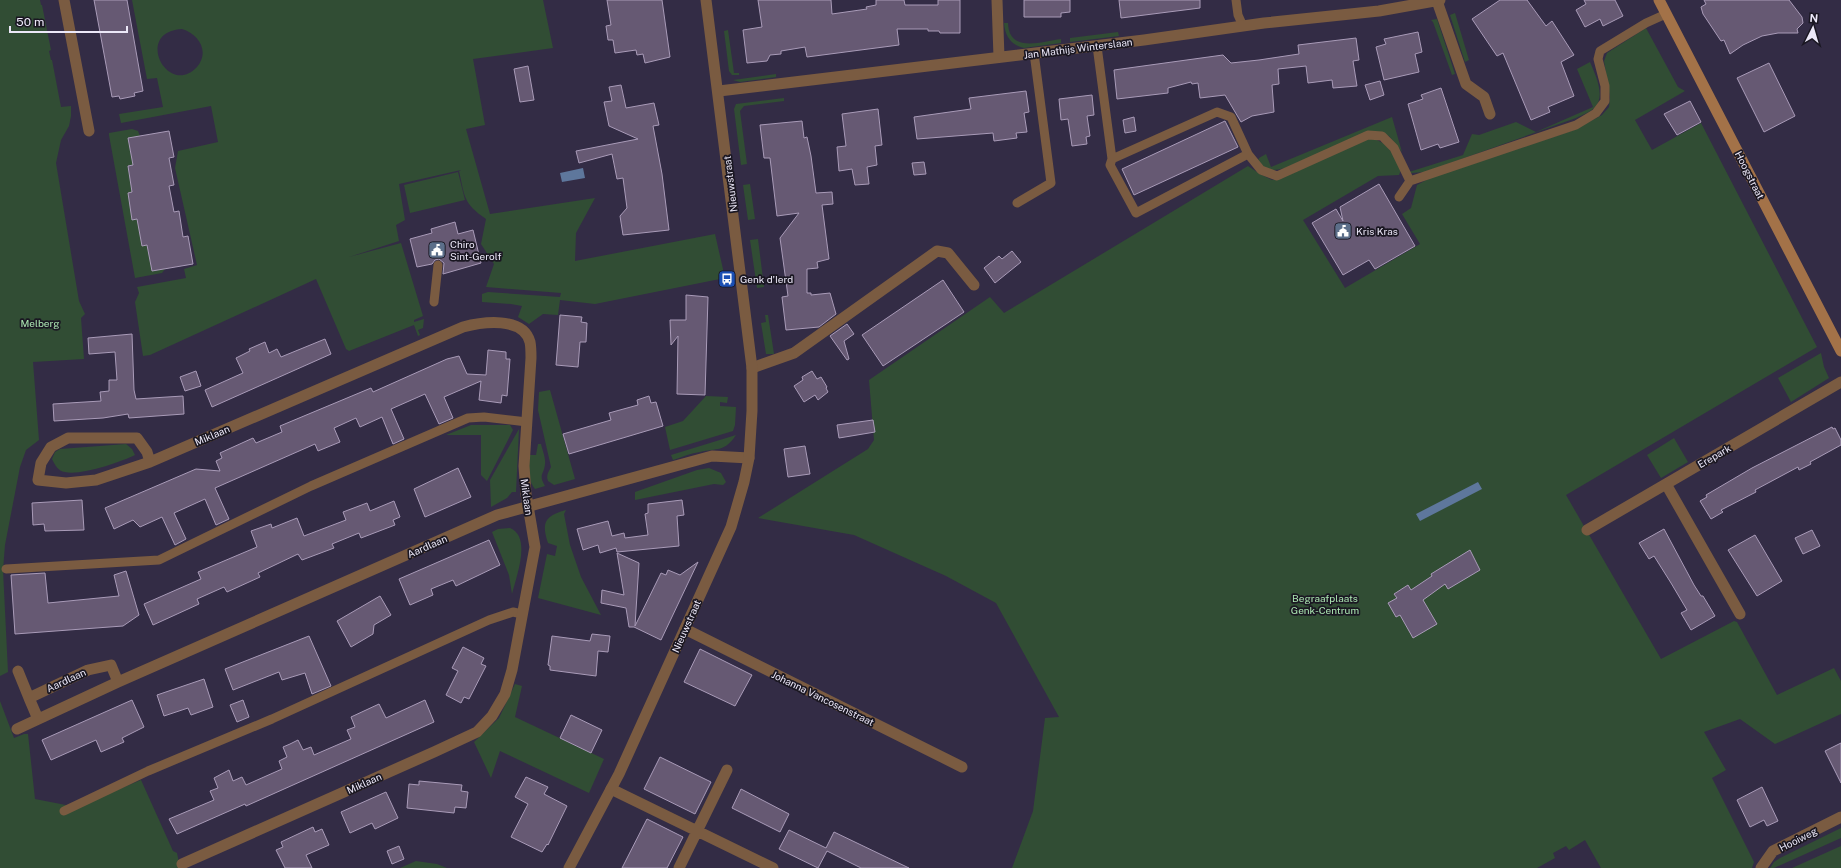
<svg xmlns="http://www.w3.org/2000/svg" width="1841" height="868" font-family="'Public Sans',sans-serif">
	<rect width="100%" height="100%" fill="#332c45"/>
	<path fill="#314d34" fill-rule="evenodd" d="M0,0H40L41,5H42L51,50L49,51L51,60H52L61,107L71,106V116L69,126L61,140L56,163L79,301L85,314L81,318L84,359L33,362L39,440L26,450L20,467L5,545L3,570L8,672L0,676Z
		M132,0H543L553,48L473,59L485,125L466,129L490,214L595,198L576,233L575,261L715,234L725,278L595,304L560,300L558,315L543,314L529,324L518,317L522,306L511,304L482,302V294L488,292L560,297L561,293L486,287L494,264L481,244L486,219C463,203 465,197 459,171L461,170L399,184L405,220L396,225L399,241L349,257L401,243L423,316L414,320V322L424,319L423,328L418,330L420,335L418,336L414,325L349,351L346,349L316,279L150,355L143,356L135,302L139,293L137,287L186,278L184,269L197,265L175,168L178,151L218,142L211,106L121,123L119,114L163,107L157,78L147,79ZM182,29C199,34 210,52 197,67C168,98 133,32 182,29Z
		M1455,13L1469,60L1465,62L1450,15Z
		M1437,19L1455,74L1452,75L1433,22L1431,20Z
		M1004,23H1008C1009,53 1040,42 1061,39V43L1024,48C1011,45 1005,36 1004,23Z
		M1646,28L1678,87L1685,91L1635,120L1652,150L1701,123L1817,347L1566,495L1661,659L1734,621L1737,622L1777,695L1834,668L1841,681V714L1775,744L1740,719L1704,732L1726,770L1712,778L1754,862L1752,868H1601L1585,840L1569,850L1566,846L1553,853L1555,858L1537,868H1012L1033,811L1045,718L1059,717L996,603L946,576L854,535L758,518L868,449L874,440L869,380L990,297L1004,313L1248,166L1260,174L1272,180L1282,178L1368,138C1389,141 1392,153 1401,170L1399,175L1378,176L1303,220L1345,288L1420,244L1402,214L1411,208L1417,185L1430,178L1574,130L1602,115L1609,107L1610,97L1604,61L1607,53Z
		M728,30L734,73H739V75H732L729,71L724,31Z
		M1118,32L1119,36L1070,42V38Z
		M1590,62C1595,74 1606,96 1595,107C1591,112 1582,115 1576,118L1425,172L1411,173L1409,172L1463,155L1472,134L1479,135L1516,122L1536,132L1593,107L1577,69Z
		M776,74V77L740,82L733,80Z
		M784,98V101L744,106L740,111L747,164L741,165L734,109L736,104Z
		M1392,117L1402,152L1389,136L1371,131L1285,168C1273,171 1266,172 1258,161L1259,158L1266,154L1271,167Z
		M132,129L138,131L140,136L128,138L133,165L128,166L132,192L128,193L132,219H137L147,245L152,271L165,269L162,273L135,278L109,135V133Z
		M458,172L465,200L410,213L404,185Z
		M750,184L755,219L748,220L743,185Z
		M758,239L764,287L757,288L750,240Z
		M765,315H768L774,354H766L761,323L766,322Z
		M1821,353L1824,367L1829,378L1791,402L1778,378Z
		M550,390L575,479L554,485L548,481C546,475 548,473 551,467L538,410L539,392Z
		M706,396L728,397L727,403L720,402V406L736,407L735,425L733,431L670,450L665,427L683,421Z
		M471,425H510L513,430L487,481L481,475V435H446Z
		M519,429L516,492H512L507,498L491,507L490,480Z
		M736,435C725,452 717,448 700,452C691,453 682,457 673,460L671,455Z
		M1674,438L1688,462L1661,478L1647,455Z
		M126,444L132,449L135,455C121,462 80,476 65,472C58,471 55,465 52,459L55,452L60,449Z
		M538,444H541C542,449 546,458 545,464C544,475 538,474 545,486L535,489C527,479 529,467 529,455H536Z
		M709,468L721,473L726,482L723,485L714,484L635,500V492L697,470Z
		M566,510L564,514L570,545L581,577L601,615L538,598L547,554L555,556L557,546L548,543C541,522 545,516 566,510Z
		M510,528C532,537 516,577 512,594L509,575L492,532L498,529Z
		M515,684L522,686L515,717L604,759L589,793L500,751L491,778L474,742L499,718Z
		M0,701L14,738L24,734H28L35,799L76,807L141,780L173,851L177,853L180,868H0Z
		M1841,828V838L1774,868H1770L1774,862L1780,858Z
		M1841,846V868H1792Z
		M416,861L437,864L447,868H400Z"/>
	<path fill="#5e779c" d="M583,168L585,178L562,182L560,173Z
		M1478,482L1482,489L1420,521L1416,514Z"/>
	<path fill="#665973" stroke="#a99bb8" d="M94,0H127L143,91L134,93L135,96L120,99L119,96L112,97Z
		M607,0H662L670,57L645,63L643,54L637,55L636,50L615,53L613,40H608L606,26L611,25Z
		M758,0H831L832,14L867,9L866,7L876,5V0H904L905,5H938V0H960V33H940L939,31H928V29H897L899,45L807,57L805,47L781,51V54L770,55L767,61L747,63L743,30L762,27Z
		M1024,0H1070V12L1061,13V17H1024Z
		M1119,0H1200V8L1121,18Z
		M1500,0H1527L1546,26L1552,21L1574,55L1561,62L1574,96L1548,107L1550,112L1531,120L1503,53L1497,56L1472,19Z
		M1584,0H1615L1623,16L1603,26L1600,19L1585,27L1576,10L1586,4Z
		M1704,0H1789L1802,17L1803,23L1797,29L1798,33H1778L1762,36L1743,45L1730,54L1724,40L1721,41L1703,14L1701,7L1706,4Z
		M1418,32L1422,52L1415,54L1419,72L1384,80L1376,47L1386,44L1384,39Z
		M1356,38L1359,60L1353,61L1357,86L1333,88L1332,80L1308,83L1306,66L1278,69L1279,84L1272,85L1274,112L1252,116L1241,122L1225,95L1200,98L1198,83L1192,84L1191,82L1168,88V93L1117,99L1114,70L1223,55L1231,63L1259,60L1299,54L1298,45Z
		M1769,63L1795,116L1764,132L1737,78Z
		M528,66L534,100L520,102L514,69Z
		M1380,81L1384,95L1370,100L1365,85Z
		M621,85L626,108L654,103L659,125L653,126L662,174L669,230L623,235L620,216L627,208L623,178L617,179L612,154L579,163L576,151L638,139L609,126L604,102L612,101L609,87Z
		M1441,88L1459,142L1440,148L1438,144L1421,150L1408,104L1423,99L1421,95Z
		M1026,91L1029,112L1024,113L1027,132L1016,133L1017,138L994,141L993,133L917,139L914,117L971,109L969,98Z
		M1092,95L1094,115L1087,116L1090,136L1086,137L1087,144L1072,146L1068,119L1061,120L1059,99Z
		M1690,101L1701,122L1677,135L1664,114Z
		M878,109L882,145L875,146L877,165L867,167L869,184L855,185L852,169L839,171L837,147L846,146L842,114Z
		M1134,117L1136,131L1125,133L1123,120Z
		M802,121L804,138L807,137L811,156L816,193L832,192L833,204L822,205L829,259L817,262L818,268L807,269V293H811V295L830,293L836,314L819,327L786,330L782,297L788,296L780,238L799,213L777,216L770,158H764L760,125Z
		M1225,121L1238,147L1134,195L1122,169Z
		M169,131L174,157L169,158L174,185L169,186L174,212L179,211L183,237L188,236L193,264L152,271L147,245L142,246L137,219L132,220L128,193L132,192L128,166L133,165L128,138Z
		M924,162L926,174L914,175L912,163Z
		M1379,184L1415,246L1375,269L1369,260L1343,275L1312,223L1336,209L1343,221L1340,207Z
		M455,222L458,234L473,230L481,263L443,274L444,263L439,259L435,260L432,264L417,267L410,239L432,233L431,229Z
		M1012,251L1021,262L995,283L984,268L999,256L1002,259Z
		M943,280L964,312L883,366L862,335Z
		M686,295L708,297L705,395L677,394L678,336L671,345L670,320H686Z
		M560,315L582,317L581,322L587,323L586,342H580L578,367L556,365Z
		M847,324L854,334L844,341L849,359L847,360L830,336Z
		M132,334L134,390L136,399L183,396L184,414L129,418L128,414L103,418L54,421L53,404L101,401L100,392L109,391V380H117L115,352L89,354L88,338Z
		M325,339L331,354L212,407L205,390L243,373L236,358L250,351L249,349L265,342L269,353L277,349L281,357Z
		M488,350L506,352V359H510L507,396L502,395L501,403L479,400L481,381L444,397L453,418L439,424L425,394L391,409L404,439L393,444L382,417L360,427L356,418L334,428L340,442L318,451L315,444L215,488L229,519L216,525L205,499L174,513L186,539L175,545L162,517L140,527L133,520L114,529L105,508L196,469L220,471L216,461L222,458L220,453L253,438L256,443L282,432L280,426L371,388L373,392L447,359L459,356L467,374L486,375Z
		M196,371L201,386L185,391L180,377Z
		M812,371L817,379L821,377L827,387L826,388L828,392L818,400L815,395L804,402L794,386L803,380L802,377Z
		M649,396L651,403L656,402L663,426L569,454L563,434L611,420L609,413L638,405L637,400Z
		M873,420L875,432L839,438L837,425Z
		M1832,427L1833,429L1835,428L1841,440V445L1810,462L1811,464L1799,470L1798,467L1755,490L1756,492L1721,510L1723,512L1711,519L1700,501L1707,497L1706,495L1752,468Z
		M805,446L810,474L788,477L784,449Z
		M458,468L471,497L425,517L414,489Z
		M82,500L84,530L45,531L44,524L33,525L32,503Z
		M682,500L684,515L677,516L679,546L617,552L616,548L600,553L598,545L583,550L577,529L608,521L612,536L624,533L625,538L648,535L645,514L648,513V504Z
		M394,501L400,517L393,520L395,525L361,538L359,533L332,544L334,548L302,560L298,554L258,573L260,577L227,592L224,587L197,599L199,604L153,625L144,604L201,579L198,572L257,547L251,531L271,524L272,528L297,518L304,536L346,520L343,512L367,503L370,511Z
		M1664,529L1694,585L1701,596H1703L1715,616L1691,630L1681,613L1687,610L1671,583L1654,556L1649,559L1639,543Z
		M1812,530L1820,546L1803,554L1795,538Z
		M1755,535L1782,581L1757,596L1728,550Z
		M489,540L500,565L456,586L453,580L431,589L433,595L410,605L399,579Z
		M1470,550L1480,570L1448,589L1445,584L1423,600L1437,624L1413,638L1400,615L1396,617L1388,603L1397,598L1394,594L1408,585L1411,590L1432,576L1431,574Z
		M617,553L639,563L635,626L661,573L666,575L668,570L680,575L698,562L661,640L634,627H629L626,608L601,603L602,590L624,595Z
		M126,571L139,615L123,626L15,634L11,575L45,573L48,603L119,596L114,575Z
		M380,596L391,615L374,625L373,634L351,647L337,621Z
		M592,634L610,636L608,652L598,651L596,676L550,670V666L548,665L552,636L590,641Z
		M309,636L331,686L312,694L305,673L282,680L279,672L233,690L225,669Z
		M463,647L484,658L481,664L486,666L469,699L464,697L461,703L446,695L458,671L452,668Z
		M700,649L752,675L735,706L684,682Z
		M204,679L213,707L191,715L188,708L164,716L157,695Z
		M132,700L144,727L122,738L124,742L101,752L96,740L51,760L42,740Z
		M243,700L249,717L237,722L230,705Z
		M425,700L434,722L246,806L245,804L177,834L169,819L214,800L210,791L218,788L214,778L229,770L233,781L242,777L246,785L282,769L279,761L287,757L283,747L290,744L298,740L303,750L311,747L314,755L351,739L347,730L355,727L351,717L379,704L386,718Z
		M571,715L602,730L591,753L560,738Z
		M1841,743V783L1825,751Z
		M660,757L711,782L695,814L644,789Z
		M526,777L548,787L544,794L567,806L548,845L547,844L542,852L511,837L528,804L515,797Z
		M419,781L462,785L461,791L468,792L466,808L455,807L454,813L407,808L409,784L419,785Z
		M1762,787L1778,821L1767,826L1764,820L1750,827L1737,800Z
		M741,789L789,814L780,832L732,808Z
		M386,792L398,818L375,829L372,823L350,833L341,812Z
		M647,819L683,837L667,868H622Z
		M313,827L315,832L322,829L329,845L306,855L312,868H285L276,850L283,847L281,842Z
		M789,830L826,848L834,832L909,868H861L827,851L818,868L779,849Z
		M399,846L404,859L392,864L387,851Z"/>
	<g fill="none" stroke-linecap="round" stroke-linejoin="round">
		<path stroke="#7a5b41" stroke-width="9" d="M1236,0L1238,15L1243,26
			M1097,46L1112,159L1110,165L1136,213L1248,154L1231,117L1217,112L1112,159
			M1248,154L1261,170L1277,176L1368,135L1382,136L1394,148L1410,181L1576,125L1596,113L1605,101V86L1598,59L1600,51L1646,23L1666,14
			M1399,197L1410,181
			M1017,203L1051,183L1034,53
			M434,302L438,265
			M6,569L159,560L311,486L468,418L484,417L527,422
			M64,811L148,771L272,719L489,620L513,612L522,614"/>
		<path stroke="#7a5b41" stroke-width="11" d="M64,0L89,131
			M997,0L999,57
			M1437,1L1466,84L1484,97L1490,114
			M719,91L1144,40L1264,23L1379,11L1440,0
			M752,368L794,353L937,251L948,253L974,285
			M150,462L147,452L137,438H68L51,447L41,463L38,480L66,483L96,480L150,462L463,327C482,322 523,316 530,342C531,347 531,353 531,358L524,466L526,494L535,547L512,670L505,694L492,716L477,732L434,752L182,864
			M1666,484L1740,614
			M1587,530L1841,382
			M685,629L962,767
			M18,671L29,698
			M38,719L29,698L88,670L111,665L118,682
			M17,729L118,682L497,515L712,456L749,458
			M611,789L773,868
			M679,868L727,770
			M1761,868L1773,851L1841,817"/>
		<path stroke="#7a5b41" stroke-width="11" d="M569,868L619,774L731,527L744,482L749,458L752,411V368L706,0"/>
		<path stroke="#a37248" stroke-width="11" d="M1659,0L1841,351"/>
	</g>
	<defs>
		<symbol id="civic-square" viewBox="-11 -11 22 22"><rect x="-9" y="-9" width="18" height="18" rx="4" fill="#5c6f8a" stroke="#1a1722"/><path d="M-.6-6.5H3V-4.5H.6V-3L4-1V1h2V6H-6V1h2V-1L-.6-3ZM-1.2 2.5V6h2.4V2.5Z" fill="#fff"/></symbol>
		<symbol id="bus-square" viewBox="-11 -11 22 22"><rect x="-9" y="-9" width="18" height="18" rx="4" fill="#1a4fb4" stroke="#1a1722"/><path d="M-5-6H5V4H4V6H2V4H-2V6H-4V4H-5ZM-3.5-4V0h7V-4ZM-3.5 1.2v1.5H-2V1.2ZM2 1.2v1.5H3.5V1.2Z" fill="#fff"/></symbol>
	</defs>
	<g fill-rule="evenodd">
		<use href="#civic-square" x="1333" y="221" width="20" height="20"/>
		<use href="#civic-square" x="427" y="240" width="20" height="20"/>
		<use href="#bus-square" x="717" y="269" width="20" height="20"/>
	</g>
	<g text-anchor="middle" stroke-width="3.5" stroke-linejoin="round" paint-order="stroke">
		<g font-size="10" fill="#ece8f8" stroke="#1a1722">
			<text transform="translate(1078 48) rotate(-7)" y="4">Jan Mathijs Winterslaan</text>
			<text transform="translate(1750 175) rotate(63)" y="4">Hoogstraat</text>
			<text transform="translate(730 184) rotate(-97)" y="4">Nieuwstraat</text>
			<text transform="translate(212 435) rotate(-23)" y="4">Miklaan</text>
			<text transform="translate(1714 456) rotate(-30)" y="4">Erepark</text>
			<text transform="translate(527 497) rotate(82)" y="4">Miklaan</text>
			<text transform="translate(427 546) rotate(-24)" y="4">Aardlaan</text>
			<text transform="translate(686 626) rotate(-66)" y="4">Nieuwstraat</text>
			<text transform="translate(66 680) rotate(-25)" y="4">Aardlaan</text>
			<text transform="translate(823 698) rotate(26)" y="4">Johanna Vancosenstraat</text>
			<text transform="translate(364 783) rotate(-24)" y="4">Miklaan</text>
			<text transform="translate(1798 839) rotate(-27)" y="4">Hooiweg</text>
		</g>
		<g font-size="10" fill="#ece8f8" stroke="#1a1722" text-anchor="start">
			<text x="1356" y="235">Kris Kras</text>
			<text x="450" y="248">Chiro<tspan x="450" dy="12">Sint-Gerolf</tspan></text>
			<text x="740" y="283">Genk d'Ierd</text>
		</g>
		<g font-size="10" fill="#ace7b2" stroke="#1a1722">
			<text x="40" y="327">Melberg</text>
			<text x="1325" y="602">Begraafplaats<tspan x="1325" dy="12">Genk-Centrum</tspan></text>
		</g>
	</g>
	<g transform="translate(1813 28) rotate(5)" stroke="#1a1722" stroke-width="3" paint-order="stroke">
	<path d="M0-3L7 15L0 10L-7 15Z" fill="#ece8f8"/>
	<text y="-6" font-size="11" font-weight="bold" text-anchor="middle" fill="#ece8f8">N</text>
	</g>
	<path d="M10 26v6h117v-6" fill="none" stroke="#ece8f8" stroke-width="2"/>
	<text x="16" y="26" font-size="12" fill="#ece8f8" stroke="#1a1722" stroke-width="3" paint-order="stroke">50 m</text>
</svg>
